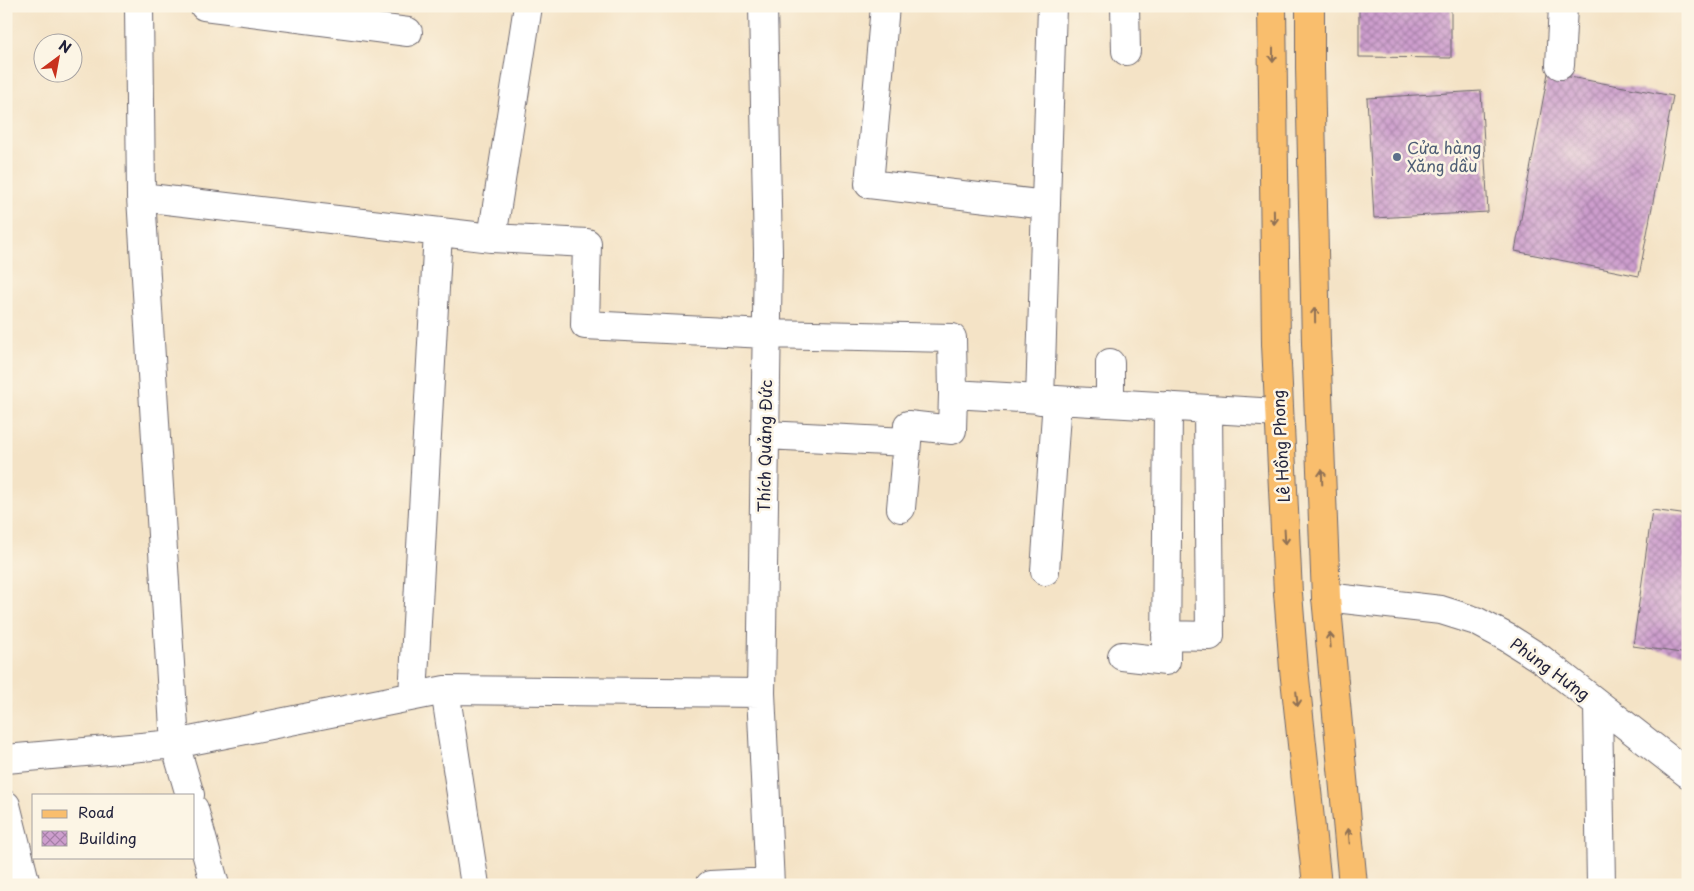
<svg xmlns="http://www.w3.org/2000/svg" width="1694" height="891" font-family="'Playpen Sans',sans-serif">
	<defs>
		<pattern id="building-cross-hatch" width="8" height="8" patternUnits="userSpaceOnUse" patternTransform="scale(1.25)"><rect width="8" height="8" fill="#cd9ecd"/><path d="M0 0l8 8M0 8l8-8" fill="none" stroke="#a680a8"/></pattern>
	</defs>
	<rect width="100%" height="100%" fill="#fcf5e5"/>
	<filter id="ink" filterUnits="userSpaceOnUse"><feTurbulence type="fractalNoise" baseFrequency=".02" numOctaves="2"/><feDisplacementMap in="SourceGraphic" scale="10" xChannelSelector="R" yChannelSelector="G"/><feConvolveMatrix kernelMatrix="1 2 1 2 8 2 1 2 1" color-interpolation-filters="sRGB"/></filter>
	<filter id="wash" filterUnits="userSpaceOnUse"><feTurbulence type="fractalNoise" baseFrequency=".0096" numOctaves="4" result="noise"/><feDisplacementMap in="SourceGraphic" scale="20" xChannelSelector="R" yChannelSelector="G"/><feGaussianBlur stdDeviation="1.12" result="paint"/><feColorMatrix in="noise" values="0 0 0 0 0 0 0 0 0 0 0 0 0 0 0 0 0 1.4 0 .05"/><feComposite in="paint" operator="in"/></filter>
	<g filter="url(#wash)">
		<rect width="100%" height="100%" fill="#f4e3c6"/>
		<g id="blocks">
			<path fill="url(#building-cross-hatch)" d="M1359,6H1451V58L1359,57Z
				M1548,73L1673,96L1639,276L1515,251Z
				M1481,91L1488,212L1374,218L1367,98Z
				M1652,510L1688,515V654L1633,646Z"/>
		</g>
	</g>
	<g filter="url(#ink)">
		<use href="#blocks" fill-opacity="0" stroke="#6c666c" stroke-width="1"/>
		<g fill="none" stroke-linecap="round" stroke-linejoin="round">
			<defs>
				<path id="minor" d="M139,6L141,197L175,744L190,795
					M204,6L408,32
					M763,6L768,253L761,693L770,885
					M885,6L869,184L1046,205
					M1125,6L1126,51
					M1560,65L1563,6
					M141,197L492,238L587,243L585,325L766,334L952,338L953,394
					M492,238L528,6
					M1110,363V403
					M1040,400L1052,6
					M765,435L907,442L908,425L952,430L953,394L1279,413
					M901,508L907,442
					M1045,571L1057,400
					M1326,597L1441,610L1476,621L1508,638L1541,659L1688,774
					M1166,635L1210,636L1208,409
					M1122,656L1166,661L1168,406
					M445,690L475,885
					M413,696L438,232
					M1598,705L1601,885
					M6,759L175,744L445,690L761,693
					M6,805L26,885
					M194,809L215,885
					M710,885L770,882"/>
				<path id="major" d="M1272,6L1276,344L1288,593L1294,669L1317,885
					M1310,6V68L1316,343L1326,597L1353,885"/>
			</defs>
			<use href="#minor" stroke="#6c666c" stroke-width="30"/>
			<use href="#major" stroke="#6c666c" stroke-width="30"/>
			<use href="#minor" stroke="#fff" stroke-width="28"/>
			<use href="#major" stroke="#f9be6d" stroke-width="28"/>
		</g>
		<defs><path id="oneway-shaft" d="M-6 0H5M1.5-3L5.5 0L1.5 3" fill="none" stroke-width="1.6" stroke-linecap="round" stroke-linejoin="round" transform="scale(1.25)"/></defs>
		<g stroke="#8e7054">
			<use href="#oneway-shaft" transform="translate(1273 55) rotate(90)"/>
			<use href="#oneway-shaft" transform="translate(1274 217) rotate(89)"/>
			<use href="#oneway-shaft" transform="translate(1315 315) rotate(-91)"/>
			<use href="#oneway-shaft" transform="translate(1322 477) rotate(-92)"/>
			<use href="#oneway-shaft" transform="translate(1285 537) rotate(87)"/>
			<use href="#oneway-shaft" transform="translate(1330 640) rotate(-95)"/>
			<use href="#oneway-shaft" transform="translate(1297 699) rotate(84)"/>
			<use href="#oneway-shaft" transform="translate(1349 836) rotate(-95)"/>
		</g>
	</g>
	<circle fill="#5c6f8a" stroke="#fcf5e5" stroke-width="2" cx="1397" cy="157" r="5"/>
	<g text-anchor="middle" stroke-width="5" stroke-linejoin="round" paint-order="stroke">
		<g font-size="16" fill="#4e5e75" stroke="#fcf5e5" text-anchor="start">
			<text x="1407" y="154">Cửa hàng<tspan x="1407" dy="18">Xăng dầu</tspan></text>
		</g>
		<g font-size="16" fill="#22223b" stroke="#fcf5e5">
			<text transform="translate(765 446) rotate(-89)" y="6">Thích Quảng Đức</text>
			<text transform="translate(1281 446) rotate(-93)" y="6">Lê Hồng Phong</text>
			<text transform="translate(1550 669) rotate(36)" y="6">Phùng Hưng</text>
		</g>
	</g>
	<rect width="1694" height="891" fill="none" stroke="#fcf5e5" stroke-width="25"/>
	<rect x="32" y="794" width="162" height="65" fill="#fcf5e5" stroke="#a5a1a1"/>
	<rect x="42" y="810" width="25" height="8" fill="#f9be6d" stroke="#a5a1a1"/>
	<text x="78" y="818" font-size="15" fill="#22223b">Road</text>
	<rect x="42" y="831" width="25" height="15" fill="url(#building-cross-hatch)" stroke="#a5a1a1"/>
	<text x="78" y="844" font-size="15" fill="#22223b">Building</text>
	<g transform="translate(58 58) rotate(32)"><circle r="24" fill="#fcf5e5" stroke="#a5a1a1"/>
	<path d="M0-4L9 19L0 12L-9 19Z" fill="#c8321e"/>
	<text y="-8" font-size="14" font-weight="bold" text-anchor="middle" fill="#22223b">N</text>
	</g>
</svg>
